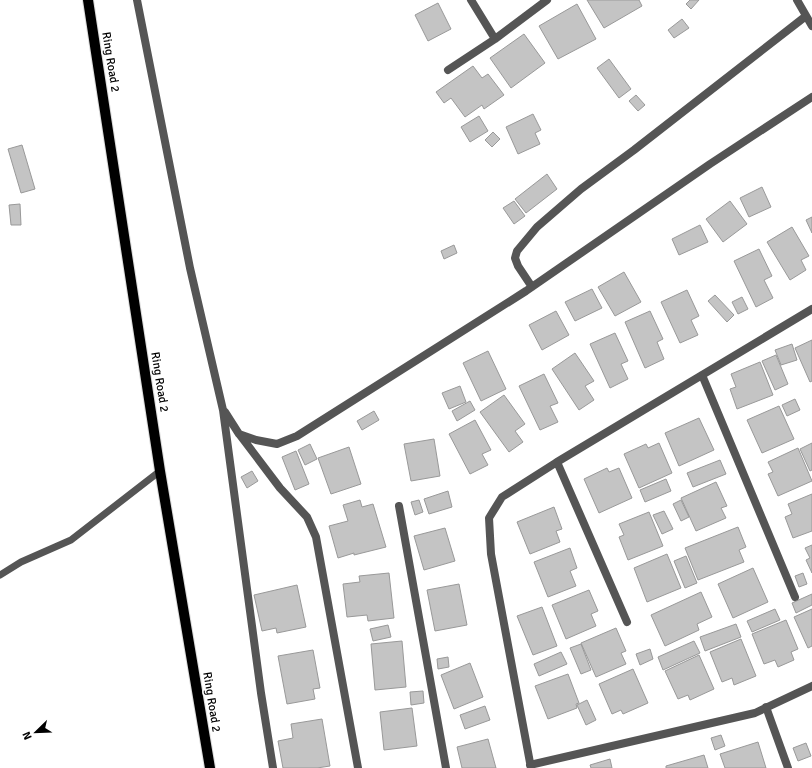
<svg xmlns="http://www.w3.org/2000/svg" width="812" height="768" font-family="Signika,sans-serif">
	<rect width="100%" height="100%" fill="#fff"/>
	<path fill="#c4c4c4" stroke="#999" d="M587,0H639L642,6L604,28Z
		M690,0H699L691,9L686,4Z
		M438,3L451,29L428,41L415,15Z
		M577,4L596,39L558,59L539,26Z
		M682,19L689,28L674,38L668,30Z
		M524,34L545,63L511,88L490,58Z
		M609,59L631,89L619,98L597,68Z
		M473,66L482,78L488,74L504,95L484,109L482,105L465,117L451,98L444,103L436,92Z
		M636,95L645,105L638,111L629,101Z
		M533,114L541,130L535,133L540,144L518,154L506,127Z
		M479,116L488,131L470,142L461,127Z
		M493,132L500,139L492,147L485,140Z
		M22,145L35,189L21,193L8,149Z
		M547,174L557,189L526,213L515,199Z
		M762,187L771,207L749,217L740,198Z
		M514,201L525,216L514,224L503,208Z
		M730,201L747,224L723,242L706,219Z
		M20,204L21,225H11L9,205Z
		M812,217V233L806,220Z
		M700,225L708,242L679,255L672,239Z
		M792,227L809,256L801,260L806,270L790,280L767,242Z
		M454,245L457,253L444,259L441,251Z
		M759,249L772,276L764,280L773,298L756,307L734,261Z
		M624,272L641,302L615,316L598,287Z
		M592,289L602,308L575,321L565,302Z
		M687,290L699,316L691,320L698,335L680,343L661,302Z
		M715,295L734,315L727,322L708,301Z
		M742,297L748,309L738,314L732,302Z
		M556,311L569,335L542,350L529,325Z
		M650,311L663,339L657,342L664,359L645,368L625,322Z
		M615,333L628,361L621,364L628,379L610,388L590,344Z
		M812,340V381L810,382L795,348Z
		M792,344L797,360L781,365L775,350Z
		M488,351L506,389L481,401L463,363Z
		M575,353L594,381L585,386L594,400L579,410L552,369Z
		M776,355L788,384L775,390L762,361Z
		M760,362L773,395L737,409L730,389L736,387L731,374Z
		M544,374L558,403L550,406L558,422L540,430L519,386Z
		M460,386L466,402L449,409L442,393Z
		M504,395L525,424L515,431L523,442L509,452L480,412Z
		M795,399L800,410L787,416L782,405Z
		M470,401L475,410L457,421L452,411Z
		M779,406L794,439L762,453L747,420Z
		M374,411L379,420L362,430L357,421Z
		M699,418L714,450L679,466L665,433Z
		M475,420L491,450L482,454L488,465L470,474L449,434Z
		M434,439L440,476L411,481L404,444Z
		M659,443L672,473L639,488L624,454L646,444L648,448Z
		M812,443V470L810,471L800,449Z
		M310,444L317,459L305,465L298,450Z
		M349,447L361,484L331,494L318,458Z
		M798,448L812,481L778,496L768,474L773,472L768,462Z
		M296,451L309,484L295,490L282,457Z
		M720,460L726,474L693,487L687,473Z
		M607,468L609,472L619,468L632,498L599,513L584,479Z
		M252,471L258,481L247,488L241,477Z
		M666,479L671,491L645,502L640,490Z
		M716,482L727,506L721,508L726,518L696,531L681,498Z
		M448,491L452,507L429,514L424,499Z
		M812,494V531L793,538L785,517L792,514L788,504Z
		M360,500L362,507L373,504L386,547L354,555V553L338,558L329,526L348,521L343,505Z
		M419,500L423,512L415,515L411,502Z
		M681,500L689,517L681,521L673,504Z
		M554,507L562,529L556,531L560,542L530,554L517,522Z
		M664,511L673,529L662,534L653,515Z
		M649,512L663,546L628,560L619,537L624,535L619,524Z
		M738,527L746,547L739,550L744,562L698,580L685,548Z
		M445,528L455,561L424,570L414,536Z
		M812,545V573L806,560L810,558L805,548Z
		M570,548L577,568L570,571L576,586L548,597L534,562Z
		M667,554L681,588L647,602L634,568Z
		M686,556L697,583L685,588L674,561Z
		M753,568L768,602L733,618L718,584Z
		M389,573L394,618L368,621L367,615L347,617L343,584L360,582L359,576Z
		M803,573L807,584L799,587L795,576Z
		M459,584L467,625L435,631L427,590Z
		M297,585L306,627L277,633L276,628L262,631L254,595Z
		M589,590L598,611L591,614L596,626L566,639L552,605Z
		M701,592L712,617L697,624L699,630L665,646L651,615Z
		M812,594V605L796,613L792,603Z
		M542,607L557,646L533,655L517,616Z
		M775,609L780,620L752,632L747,621Z
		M812,609V646L808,648L794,617Z
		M786,620L798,649L791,652L794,660L778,667L775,660L764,664L752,634Z
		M736,624L741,637L705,651L700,637Z
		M388,625L391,637L373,641L370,629Z
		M616,628L626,651L621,653L626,664L596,677L581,643Z
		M741,639L756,676L734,685L732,678L722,682L710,652Z
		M402,641L406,687L375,690L371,644Z
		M694,641L700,653L663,670L658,657Z
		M581,644L591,670L581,674L570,648Z
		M650,649L653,659L640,665L636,654Z
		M313,650L320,688L313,689L315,699L287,704L278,656Z
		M561,652L567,664L539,676L534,664Z
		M699,655L714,689L690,700L688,695L678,699L665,671Z
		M448,657L449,667L438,669L437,659Z
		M470,663L483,697L454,709L441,675Z
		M633,669L648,703L623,714L621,710L612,714L599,684Z
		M568,674L579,703L576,704L577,708L548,719L535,686Z
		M423,691L424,703L411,705L410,692Z
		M587,700L596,720L586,725L577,705Z
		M485,706L490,720L465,729L460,715Z
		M412,708L417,746L384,750L380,712Z
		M322,719L330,766L317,768H283L278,741L293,738L291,724Z
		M721,735L725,746L715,750L711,738Z
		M488,739L496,768H462L457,747Z
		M758,742L766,768H725L720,754Z
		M806,743L811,756L798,761L793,748Z
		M704,755L708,768H666V766Z
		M610,759L612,768H591L590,765Z"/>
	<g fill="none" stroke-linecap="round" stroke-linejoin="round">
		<defs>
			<path id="primary" d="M88,0L160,471L210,768"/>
		</defs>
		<use href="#primary" stroke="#dbdbdb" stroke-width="12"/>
		<path stroke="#555" stroke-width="7" d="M0,575L21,562L71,540L160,471"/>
		<path stroke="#555" stroke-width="8" d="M137,0L190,268L223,410L261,693L273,768
			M471,0L495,39
			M797,0L812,26
			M448,70L495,39L547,0
			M532,287L518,266L515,258L517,251L537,227L581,189L634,150L806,16
			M702,375L795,597
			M225,412L239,434L256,440L277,444L297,436L526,291L710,164L812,97
			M240,435L280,488L307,517L316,537L358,768
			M557,462L627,622
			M399,506L446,768
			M766,707L788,768
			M530,765L755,713L812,686
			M531,768L491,554L489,518L502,497L557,462L812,309"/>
		<use href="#primary" stroke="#000" stroke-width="10"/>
	</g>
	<g text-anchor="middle" stroke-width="3" stroke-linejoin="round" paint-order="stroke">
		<g font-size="12" fill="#000" stroke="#fff">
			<text transform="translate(111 62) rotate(81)" y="4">Ring Road 2</text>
			<text transform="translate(160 382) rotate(81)" y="4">Ring Road 2</text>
			<text transform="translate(212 702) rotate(81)" y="4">Ring Road 2</text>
		</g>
	</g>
	<g transform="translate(36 732) rotate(247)" stroke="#ffffff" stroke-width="3" paint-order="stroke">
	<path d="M0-3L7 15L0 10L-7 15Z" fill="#000000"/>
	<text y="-6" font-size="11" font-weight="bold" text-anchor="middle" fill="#000000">N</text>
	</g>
</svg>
